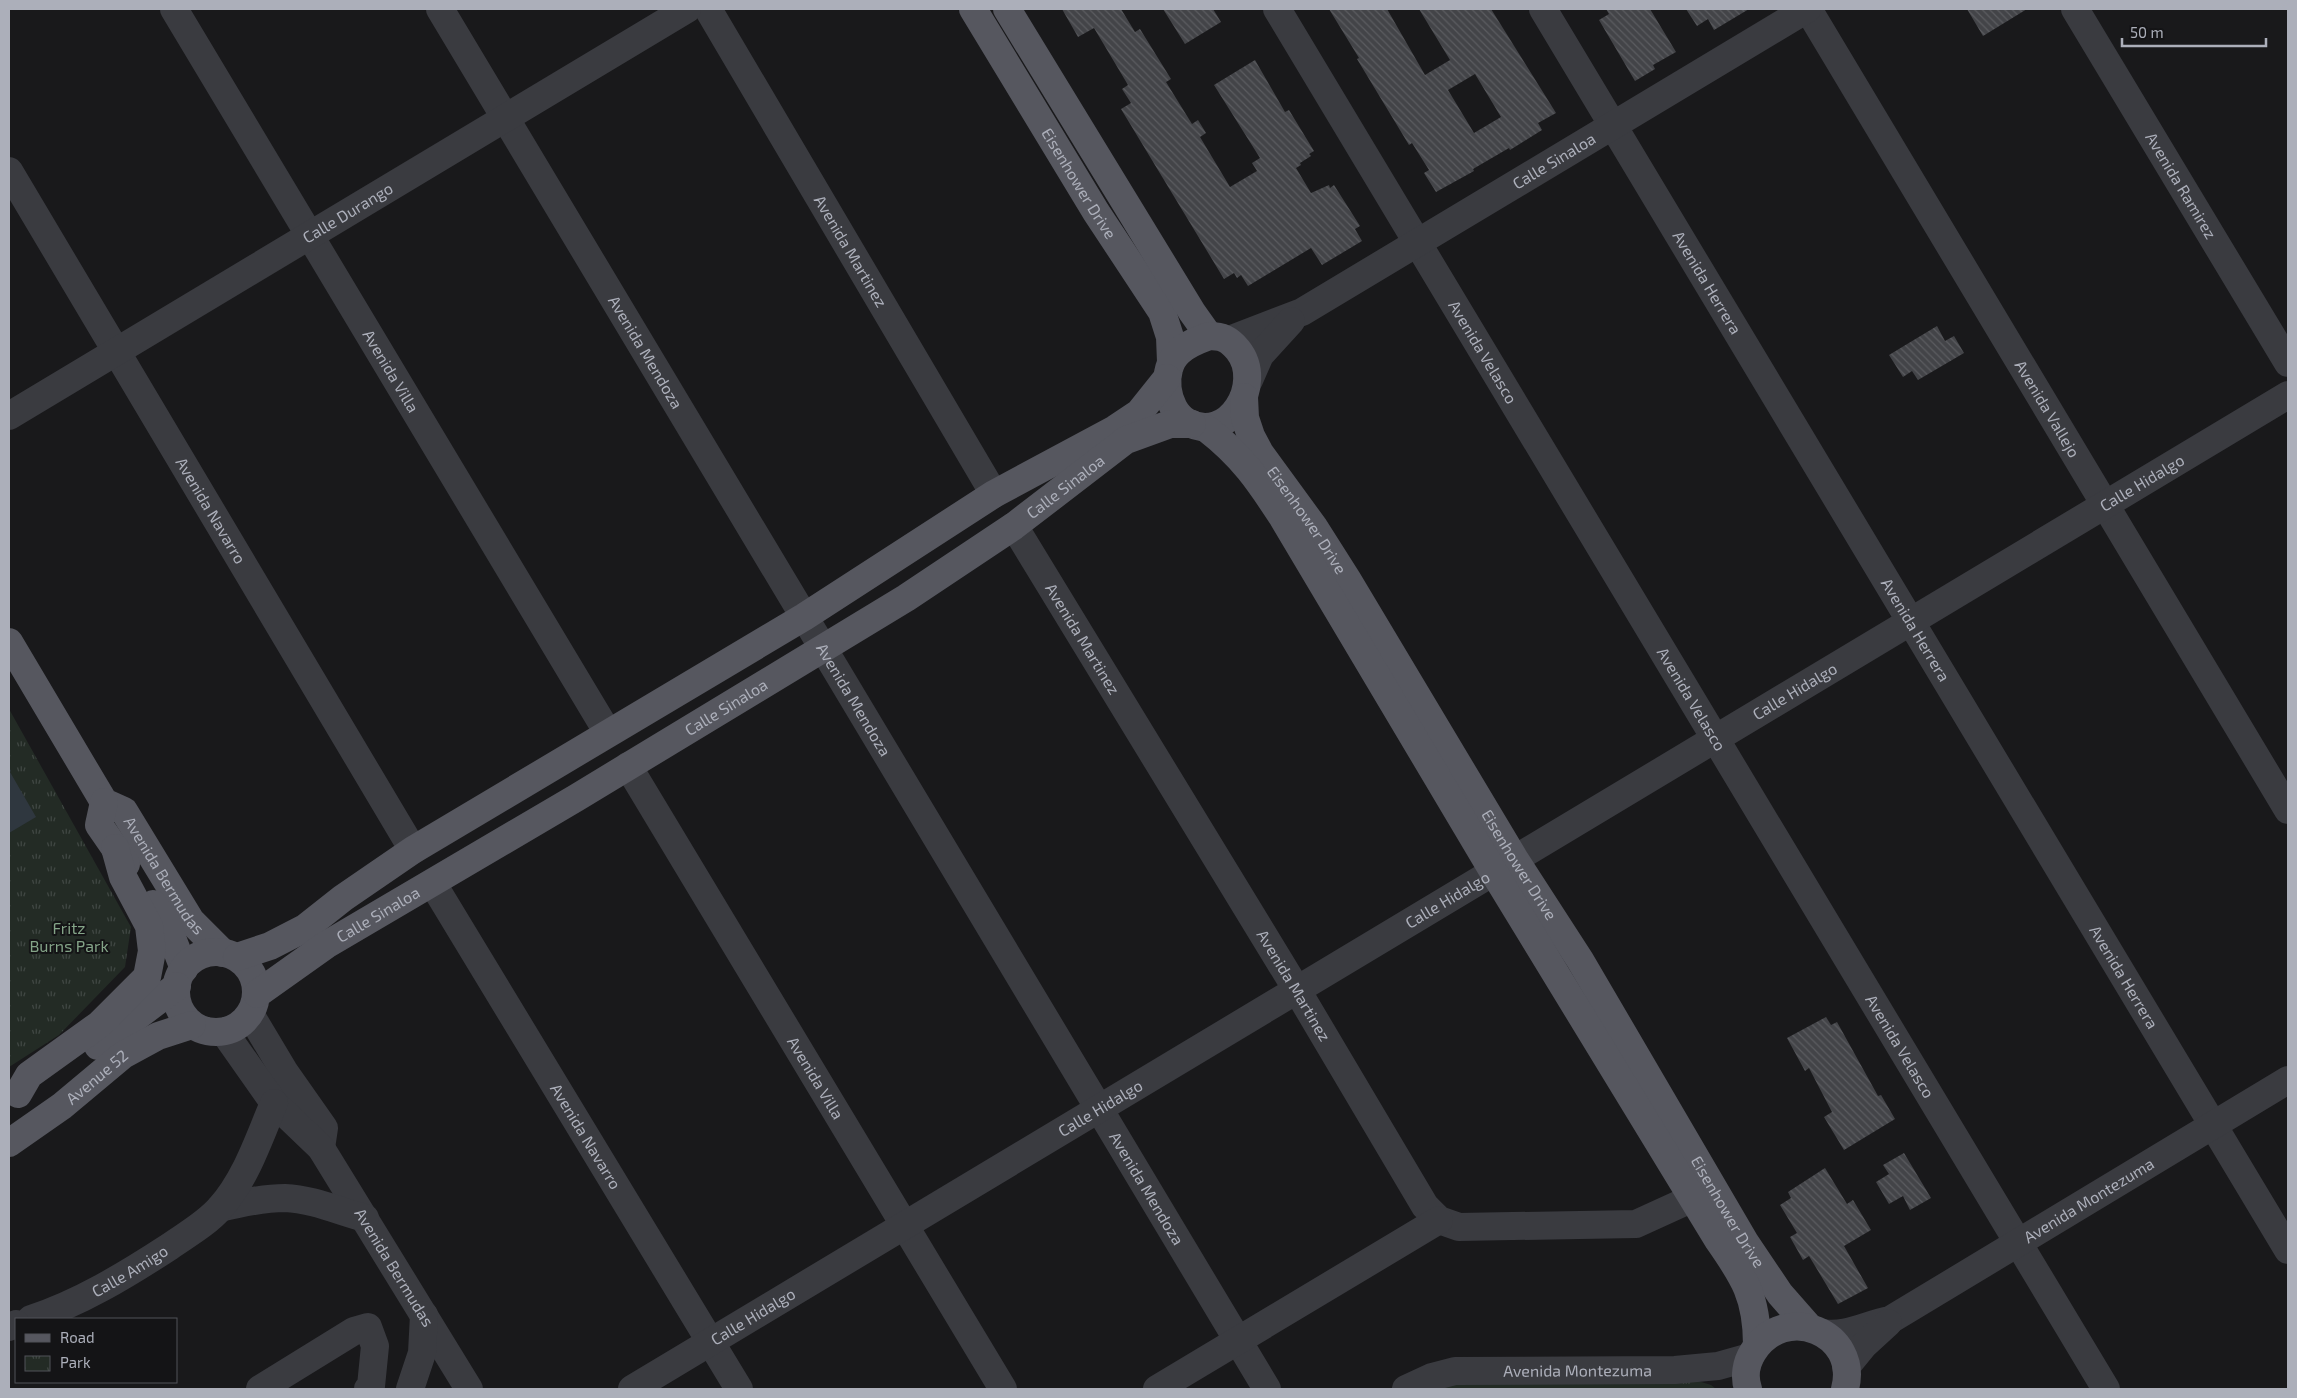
<svg xmlns="http://www.w3.org/2000/svg" width="2297" height="1398" font-family="'Exo 2',sans-serif">
	<defs>
		<pattern id="park-tufts" width="24" height="20" patternUnits="userSpaceOnUse" patternTransform="scale(1.25)"><rect width="24" height="20" fill="#232b25"/><path d="M3 7l-1-3M5 7V3M7 7l1-3M15 17l-1-3M17 17v-4M19 17l1-3" fill="none" stroke="#404743"/></pattern>
		<pattern id="building-back-hatch" width="6" height="6" patternUnits="userSpaceOnUse" patternTransform="scale(1.25)"><rect width="6" height="6" fill="#434448"/><path d="M-1 5l2 2M0 0l6 6M5-1l2 2" fill="none" stroke="#5b5c60"/></pattern>
	</defs>
	<rect width="100%" height="100%" fill="#19191b"/>
	<path fill="url(#park-tufts)" d="M9,709L131,927L125,967L59,1035L9,1067Z
		M1688,1378L1711,1385L1716,1389H1434L1463,1383Z"/>
	<path fill="#2f373f" d="M9,767L11,771L10,772L36,817L9,833Z"/>
	<path fill="url(#building-back-hatch)" fill-rule="evenodd" d="M1062,9H1121L1135,32L1140,29L1171,79L1166,82L1192,124L1198,120L1206,133L1200,137L1230,187L1257,171L1252,163L1260,158L1214,85L1255,60L1285,112L1289,110L1314,151L1309,154L1311,156L1300,163L1301,165L1296,168L1311,193L1329,185L1330,188L1334,185L1360,226L1355,229L1362,241L1322,265L1311,248L1248,286L1241,275L1237,278L1234,273L1224,279L1121,109L1131,103L1122,89L1128,85L1094,28L1078,37Z
		M1163,9H1213L1221,22L1185,44Z
		M1329,9H1387L1425,75L1450,60L1419,9H1491L1556,113L1538,123L1542,130L1510,150L1509,148L1473,169L1474,171L1436,192L1424,173L1429,170L1412,143L1409,145L1357,59L1359,58ZM1475,74L1501,117L1474,133L1448,90Z
		M1606,9H1650L1676,52L1653,65L1655,69L1635,81L1599,20L1609,14Z
		M1686,9H1749L1714,30L1708,19L1697,26Z
		M1967,9H2027L1983,36Z
		M1937,326L1945,341L1954,336L1964,353L1918,380L1912,371L1903,377L1889,355Z
		M1826,1017L1831,1025L1837,1022L1878,1096L1881,1095L1895,1119L1844,1150L1824,1117L1832,1112L1809,1068L1805,1071L1787,1038Z
		M1904,1153L1931,1198L1910,1210L1903,1196L1889,1204L1876,1182L1889,1174L1883,1165Z
		M1825,1168L1847,1204L1853,1200L1871,1230L1844,1246L1868,1288L1838,1304L1809,1256L1803,1260L1790,1237L1797,1233L1780,1205L1791,1198L1788,1192Z"/>
	<g fill="none" stroke-linecap="round" stroke-linejoin="round">
		<g stroke="#3a3b40" stroke-width="28">
			<path id="s1" d="M174,9L608,733"/>
			<path id="s2" d="M440,9L1267,1389"/>
			<path id="s3" d="M708,9L994,494"/>
			<path id="s4" d="M1277,9L2106,1389"/>
			<path id="s5" d="M1543,9L2288,1250"/>
			<path id="s6" d="M1808,9L2288,810"/>
			<path id="s7" d="M2075,9L2288,363"/>
			<path id="s8" d="M9,171L413,850"/>
			<path id="s9" d="M1229,340L1302,312L1807,9"/>
			<path d="M1249,380L1260,355L1291,321"/>
			<path id="s10" d="M9,416L687,9"/>
			<path id="s11" d="M1014,526L1297,990L1425,1206L1439,1220L1459,1227L1636,1224L1693,1198"/>
			<path id="s12" d="M628,766L1003,1389"/>
			<path id="s13" d="M433,884L739,1389"/>
			<path d="M250,1014L284,1071L324,1128L321,1148"/>
			<path id="s14" d="M224,1032L274,1103L321,1148L469,1389"/>
			<path d="M220,1208C241,1203 263,1198 285,1198C312,1199 339,1211 365,1218"/>
			<path id="s15" d="M31,1319C80,1303 126,1275 169,1247C186,1235 206,1224 220,1208C246,1179 259,1138 274,1103"/>
			<path d="M9,1327L16,1324"/>
			<path id="s16" d="M1823,1333C1846,1337 1867,1324 1890,1320L2288,1080"/>
			<path d="M1846,1367L1864,1345L1888,1323"/>
			<path d="M260,1389L354,1331L368,1327L375,1346L371,1386L368,1389"/>
			<path d="M410,1389L422,1353L424,1315"/>
			<path id="s17" d="M632,1389L2288,395"/>
			<path d="M1157,1389L1439,1220"/>
			<path id="s18" d="M1406,1389L1432,1377L1455,1371L1675,1370L1718,1366L1750,1357"/>
		</g>
		<g stroke="#56575f" stroke-width="28">
			<path id="s19" d="M973,9L1096,212L1162,312L1170,337L1171,362"/>
			<path d="M1007,9L1192,312L1209,336"/>
			<path d="M1209,336C1222,336 1229,339 1238,350C1265,384 1228,445 1187,422C1165,409 1160,369 1179,352C1187,344 1198,340 1209,336Z"/>
			<path id="s20" d="M1244,397L1245,418L1251,436L1260,453L1314,527L1347,579L1514,858L1580,960L1745,1242L1780,1294L1809,1327"/>
			<path d="M1207,429C1242,456 1259,481 1283,518L1493,871L1718,1240C1744,1277 1757,1297 1757,1345"/>
			<path id="s21" d="M9,642L104,802L124,811L191,921L223,953"/>
			<path d="M104,802L99,825L126,864"/>
			<path d="M153,904L166,922L184,969"/>
			<circle cx="216" cy="992" r="40"/>
			<path d="M237,957L270,946L305,928L343,898L413,850L804,617L994,494L1115,429L1139,413L1167,378"/>
			<path id="s22" d="M257,994L326,945L576,798L906,598L1014,526L1126,440L1170,424H1192"/>
			<path d="M98,1046L177,986"/>
			<path d="M18,1094L29,1075L100,1024L147,977L152,951L149,926L123,877L115,848"/>
			<path id="s23" d="M9,1143L62,1106L123,1055L158,1036L192,1025"/>
			<path d="M1748,1389C1744,1377 1746,1363 1753,1352C1784,1302 1860,1332 1845,1389"/>
		</g>
	</g>
	<g text-anchor="middle" stroke-width="4" stroke-linejoin="round" paint-order="stroke">
		<g font-size="16" fill="#acafba" stroke="#141416">
			<text dy="6" stroke="none"><textPath href="#s9" startOffset="372">Calle Sinaloa</textPath></text>
			<text dy="6" stroke="none"><textPath href="#s19" startOffset="204">Eisenhower Drive</textPath></text>
			<text dy="6" stroke="none"><textPath href="#s7" startOffset="206">Avenida Ramirez</textPath></text>
			<text dy="6" stroke="none"><textPath href="#s10" startOffset="395">Calle Durango</textPath></text>
			<text dy="6" stroke="none"><textPath href="#s3" startOffset="281">Avenida Martinez</textPath></text>
			<text dy="6" stroke="none"><textPath href="#s5" startOffset="319">Avenida Herrera</textPath></text>
			<text dy="6" stroke="none"><textPath href="#s2" startOffset="400">Avenida Mendoza</textPath></text>
			<text dy="6" stroke="none"><textPath href="#s4" startOffset="400">Avenida Velasco</textPath></text>
			<text dy="6" stroke="none"><textPath href="#s1" startOffset="422">Avenida Villa</textPath></text>
			<text dy="6" stroke="none"><textPath href="#s6" startOffset="466">Avenida Vallejo</textPath></text>
			<text dy="6" stroke="none"><textPath href="#s17" startOffset="1761">Calle Hidalgo</textPath></text>
			<text dy="6" stroke="none"><textPath href="#s22" startOffset="955">Calle Sinaloa</textPath></text>
			<text dy="6" stroke="none"><textPath href="#s8" startOffset="395">Avenida Navarro</textPath></text>
			<text dy="6" stroke="none"><textPath href="#s20" startOffset="141">Eisenhower Drive</textPath></text>
			<text dy="6" stroke="none"><textPath href="#s5" startOffset="724">Avenida Herrera</textPath></text>
			<text dy="6" stroke="none"><textPath href="#s11" startOffset="132">Avenida Martinez</textPath></text>
			<text dy="6" stroke="none"><textPath href="#s17" startOffset="1356">Calle Hidalgo</textPath></text>
			<text dy="6" stroke="none"><textPath href="#s2" startOffset="805">Avenida Mendoza</textPath></text>
			<text dy="6" stroke="none"><textPath href="#s4" startOffset="805">Avenida Velasco</textPath></text>
			<text dy="6" stroke="none"><textPath href="#s22" startOffset="550">Calle Sinaloa</textPath></text>
			<text dy="6" stroke="none"><textPath href="#s20" startOffset="546">Eisenhower Drive</textPath></text>
			<text dy="6" stroke="none"><textPath href="#s21" startOffset="284">Avenida Bermudas</textPath></text>
			<text dy="6" stroke="none"><textPath href="#s17" startOffset="951">Calle Hidalgo</textPath></text>
			<text dy="6" stroke="none"><textPath href="#s22" startOffset="145">Calle Sinaloa</textPath></text>
			<text dy="6" stroke="none"><textPath href="#s5" startOffset="1129">Avenida Herrera</textPath></text>
			<text dy="6" stroke="none"><textPath href="#s11" startOffset="538">Avenida Martinez</textPath></text>
			<text dy="6" stroke="none"><textPath href="#s4" startOffset="1210">Avenida Velasco</textPath></text>
			<text dy="6" stroke="none"><textPath href="#s23" startOffset="110">Avenue 52</textPath></text>
			<text dy="6" stroke="none"><textPath href="#s12" startOffset="364">Avenida Villa</textPath></text>
			<text dy="6" stroke="none"><textPath href="#s17" startOffset="546">Calle Hidalgo</textPath></text>
			<text dy="6" stroke="none"><textPath href="#s13" startOffset="295">Avenida Navarro</textPath></text>
			<text dy="6" stroke="none"><textPath href="#s2" startOffset="1375">Avenida Mendoza</textPath></text>
			<text dy="6" stroke="none"><textPath href="#s16" startOffset="301">Avenida Montezuma</textPath></text>
			<text dy="6" stroke="none"><textPath href="#s20" startOffset="951">Eisenhower Drive</textPath></text>
			<text dy="6" stroke="none"><textPath href="#s14" startOffset="292">Avenida Bermudas</textPath></text>
			<text dy="6" stroke="none"><textPath href="#s15" startOffset="110">Calle Amigo</textPath></text>
			<text dy="6" stroke="none"><textPath href="#s17" startOffset="141">Calle Hidalgo</textPath></text>
			<text dy="6" stroke="none"><textPath href="#s18" startOffset="175">Avenida Montezuma</textPath></text>
		</g>
		<g font-size="16" fill="#84a488" stroke="#141416">
			<text x="69" y="934">Fritz<tspan x="69" dy="18">Burns Park</tspan></text>
		</g>
	</g>
	<rect width="2297" height="1398" fill="none" stroke="#acafba" stroke-width="20"/>
	<rect x="15" y="1318" width="162" height="65" fill="#141416" stroke="#515258"/>
	<rect x="25" y="1334" width="25" height="8" fill="#56575f" stroke="#515258"/>
	<text x="60" y="1343" font-size="15" fill="#acafba">Road</text>
	<rect x="25" y="1356" width="25" height="15" fill="url(#park-tufts)" stroke="#515258"/>
	<text x="60" y="1368" font-size="15" fill="#acafba">Park</text>
	<path d="M2122 38v8h144v-8" fill="none" stroke="#acafba" stroke-width="2.5"/>
	<text x="2130" y="38" font-size="15" fill="#acafba" stroke="#141416" stroke-width="4" paint-order="stroke">50 m</text>
</svg>
